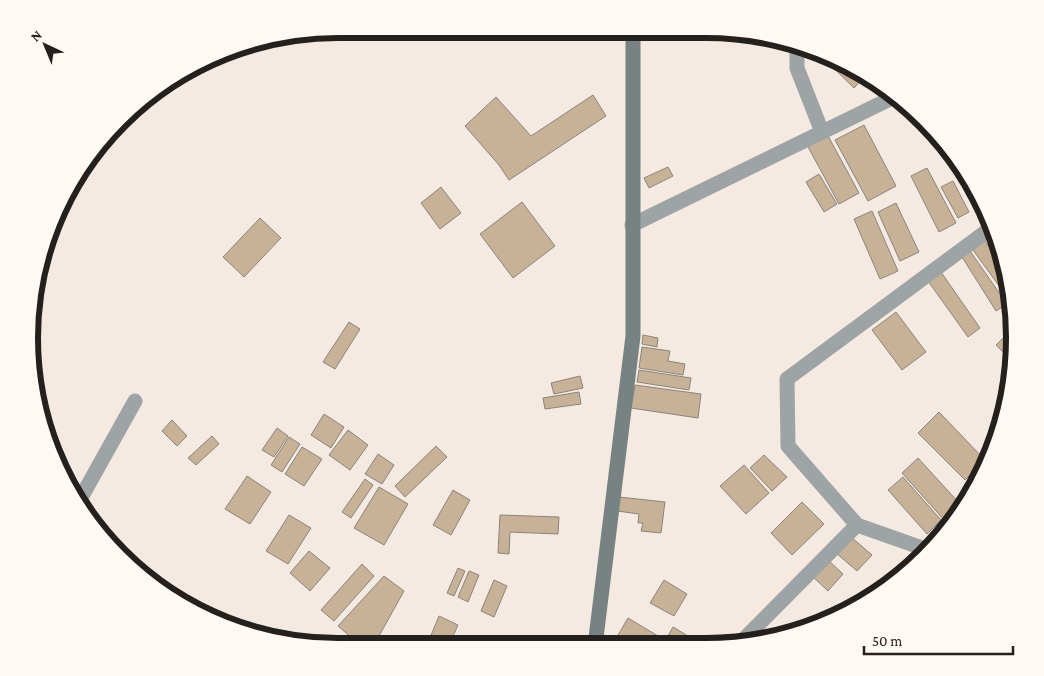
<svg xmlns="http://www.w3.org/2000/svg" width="1044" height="676" font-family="'Crimson Pro',serif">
	<rect width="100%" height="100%" fill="#f5eae2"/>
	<path fill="#c7b297" stroke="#8b847b" d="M818,53L843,61L865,76L854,88Z
		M593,95L606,116L509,180L499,165L465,126L496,97L531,136Z
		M906,103L910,105L926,126L921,129Z
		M864,125L896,186L868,201L835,140Z
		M827,134L859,193L839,204L807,145Z
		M668,167L673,176L649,188L644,178Z
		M927,168L956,223L939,232L911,176Z
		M819,174L837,204L824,212L806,182Z
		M953,181L969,212L958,218L941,187Z
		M969,184L981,207L975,210L963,188Z
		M441,187L461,213L440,229L421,203Z
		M522,202L555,246L513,278L480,234Z
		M896,203L919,252L900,261L878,212Z
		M872,211L898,271L880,279L854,219Z
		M260,218L281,238L244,277L223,257Z
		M985,241L1000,262L1010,301L973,250Z
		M970,251L1007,304L996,311L962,257Z
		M941,272L980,328L968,337L928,281Z
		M896,312L926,352L902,370L872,330Z
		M349,322L360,329L335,369L323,362Z
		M1013,328L1009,358L996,345Z
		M643,335L658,338L657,347L642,344Z
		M642,347L670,351L668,361L685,364L683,375L639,368Z
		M639,370L691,378L689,390L637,382Z
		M580,376L583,388L554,394L551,383Z
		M635,385L701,394L698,418L631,408Z
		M579,392L581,404L545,409L543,398Z
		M939,412L985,460L965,480L918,433Z
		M324,414L344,427L331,448L311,435Z
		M172,420L187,436L177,446L162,431Z
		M277,428L288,436L274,457L262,450Z
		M348,430L368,445L350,470L329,455Z
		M212,436L219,444L196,465L188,458Z
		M289,437L300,444L282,472L271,465Z
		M436,446L447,457L405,497L395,486Z
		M302,447L322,459L304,486L285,474Z
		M378,454L394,465L382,484L365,474Z
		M764,455L787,477L772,491L750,468Z
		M918,458L960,504L945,521L902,473Z
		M744,465L769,493L746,514L720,486Z
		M247,476L271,492L250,524L225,509Z
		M903,477L941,520L927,534L888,490Z
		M365,479L373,485L351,518L342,512Z
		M379,487L408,504L384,545L354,528Z
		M453,490L470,500L451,535L433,525Z
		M619,497L665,502L661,533L641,531L643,523H638L639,514L617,511Z
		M802,502L824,524L792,555L771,533Z
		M289,515L311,528L288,564L266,551Z
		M500,515L559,517L558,534L510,532L509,554L498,553Z
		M850,536L872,555L857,571L836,553Z
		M309,551L330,568L310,591L290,573Z
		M827,559L843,574L828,591L812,576Z
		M362,564L374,576L334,621L321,610Z
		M458,568L465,571L454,596L447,593Z
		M469,571L479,575L468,602L458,597Z
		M384,576L404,591L374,645H360L338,626Z
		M494,580L507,586L494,617L481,611Z
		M664,580L687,594L674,616L650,603Z
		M863,591L870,595L850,610Z
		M439,616L458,625L449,645H427Z
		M628,618L658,636L651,646H631L617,637Z
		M673,627L693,639L688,646H662Z"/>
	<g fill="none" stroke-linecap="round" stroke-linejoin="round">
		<path stroke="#9ea4a5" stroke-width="15" d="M797,47V68L822,132
			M632,225L896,96
			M78,503L135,401
			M928,550L857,525L788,446L787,379L991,228
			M740,643L857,525"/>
		<path stroke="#788282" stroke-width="15" d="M595,646L633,336V31"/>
	</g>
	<path d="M0 0H1044V676H0ZM338 38H706A300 300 0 0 1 1006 338V338A300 300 0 0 1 706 638H338A300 300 0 0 1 38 338V338A300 300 0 0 1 338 38Z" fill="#fff8f3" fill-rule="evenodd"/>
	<path fill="none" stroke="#24201d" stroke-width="6" d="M338 38H706A300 300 0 0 1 1006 338V338A300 300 0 0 1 706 638H338A300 300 0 0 1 38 338V338A300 300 0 0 1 338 38Z"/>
	<g transform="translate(45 45) rotate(316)" stroke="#fff8f3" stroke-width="4" paint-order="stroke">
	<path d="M0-4L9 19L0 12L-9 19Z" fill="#24201d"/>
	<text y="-8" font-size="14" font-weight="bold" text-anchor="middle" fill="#24201d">N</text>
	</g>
	<path d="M864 646v8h149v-8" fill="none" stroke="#24201d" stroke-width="2.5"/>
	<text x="872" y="646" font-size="15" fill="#24201d" stroke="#fff8f3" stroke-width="4" paint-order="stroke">50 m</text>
</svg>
